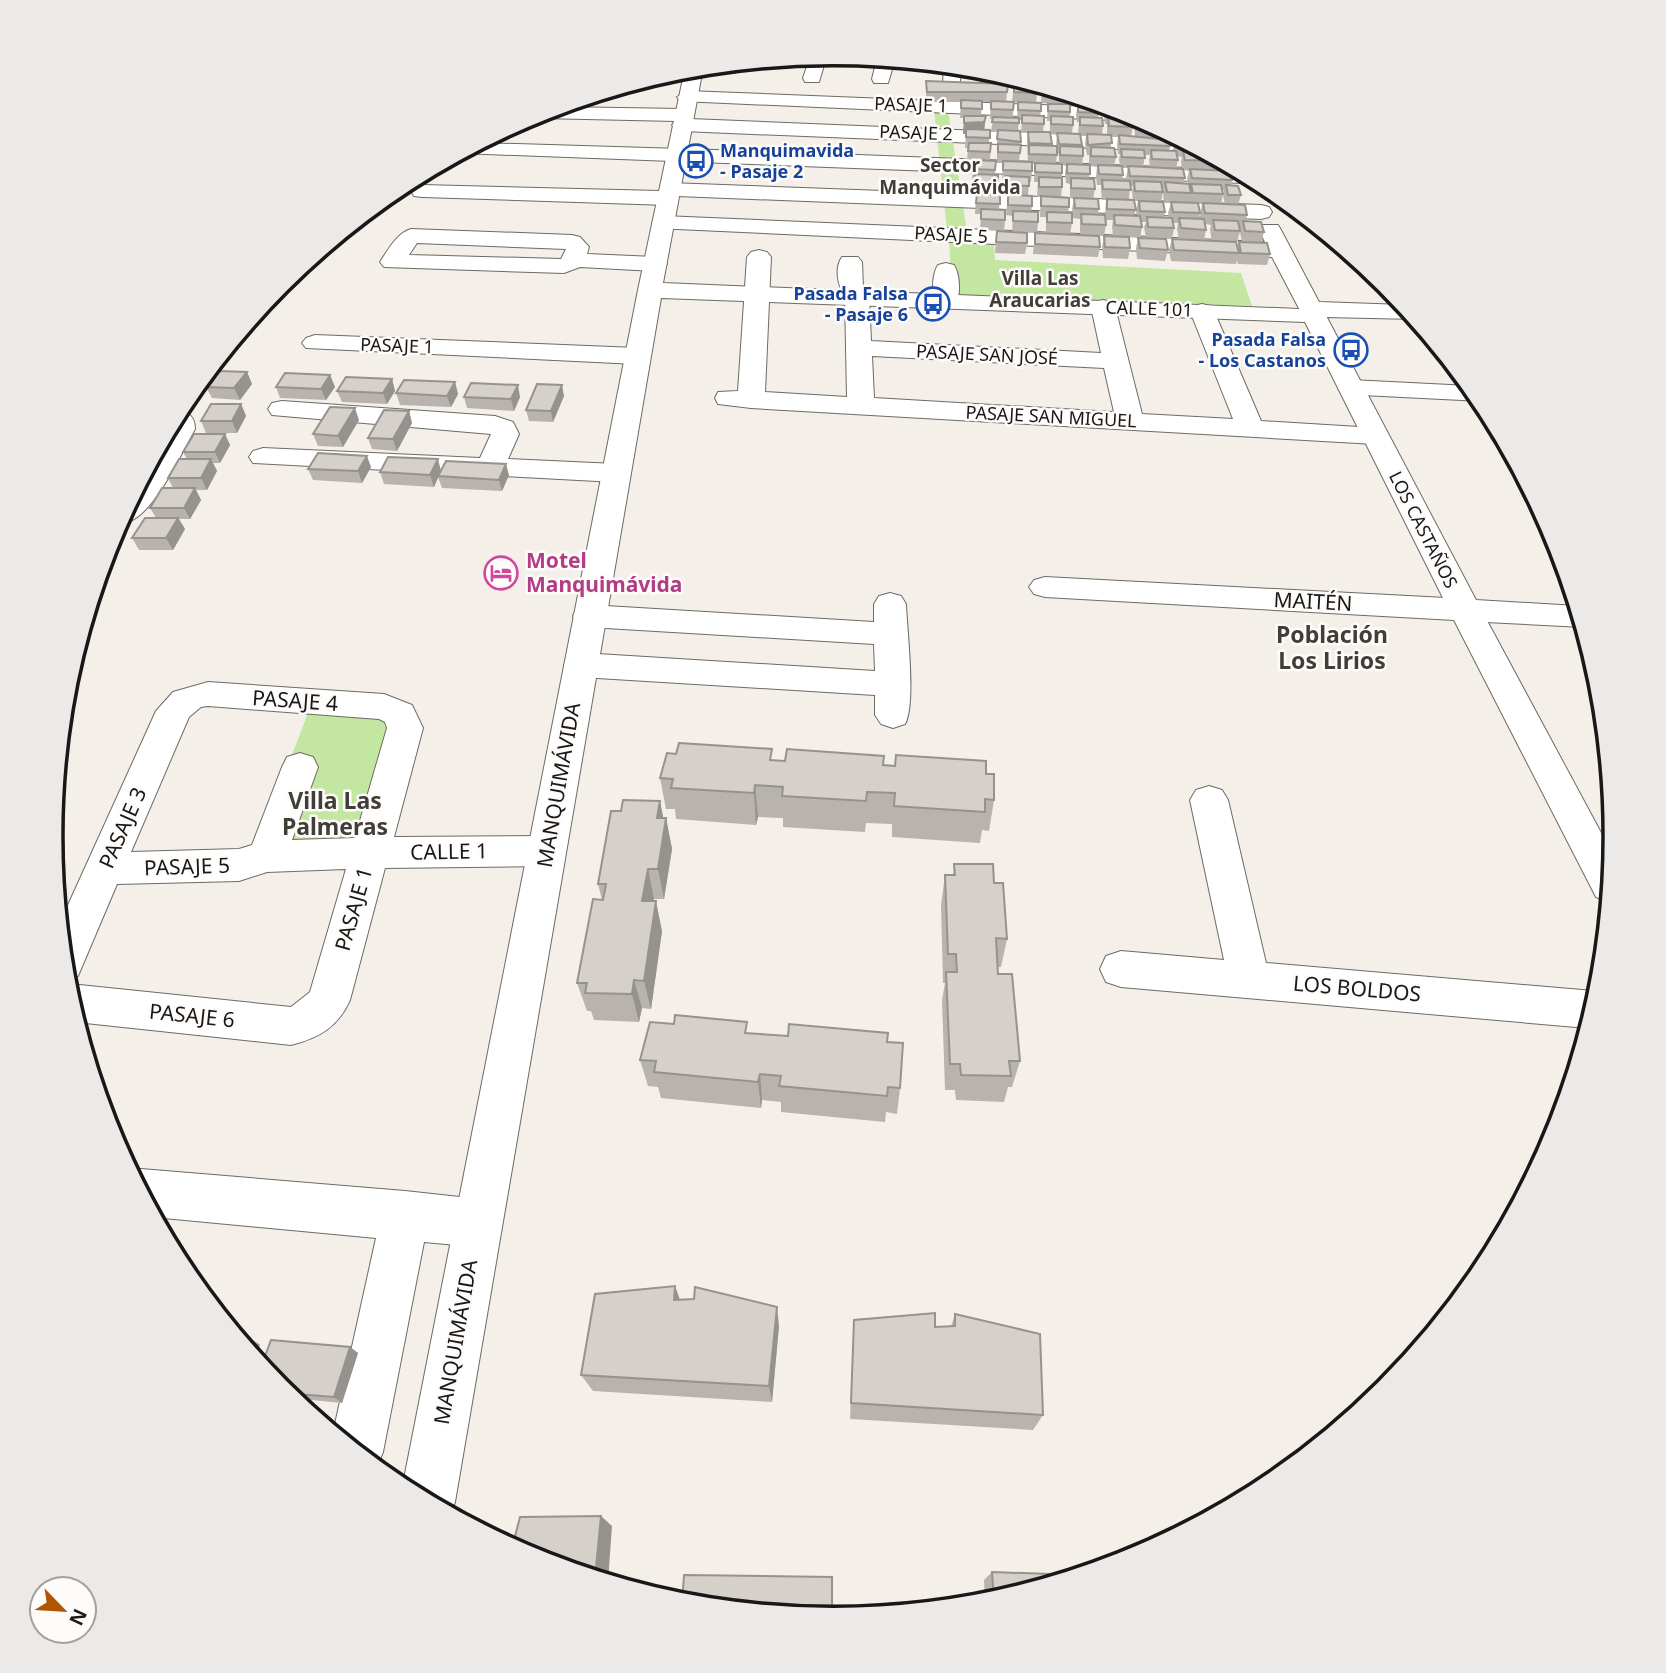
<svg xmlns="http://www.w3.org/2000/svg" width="1666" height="1673" font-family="'Noto Sans',sans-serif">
	<rect width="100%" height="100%" fill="#f4efe8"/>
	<path fill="#c3e6a0" d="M934,109L948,111L966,225L961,229L947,230Z
		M949,238L994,243L995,260L1241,273L1252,306L952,295Z
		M308,713L390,719L360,841H283L290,760Z"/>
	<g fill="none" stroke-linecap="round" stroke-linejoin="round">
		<defs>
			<path id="minor" d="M827,55L819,82H805L803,78L810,57Z
				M877,59L895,60L888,83H874L872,79Z
				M944,65L962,67L959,87H945L943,83Z
				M687,91L1114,108L1141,119L1134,121L680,101L677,97Z
				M557,107L684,109L694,115L690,119L1180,139L1200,150L1192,152L682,131L675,129L672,125L676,121L540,118L532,115Z
				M479,143L781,152L1238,170L1253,178L1243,183L461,153Z
				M669,183L1261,205L1269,207L1272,212L1269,217L1261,219L677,196L676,203L668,205L422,197L414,196L411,191L414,186L422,185L660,191L661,184Z
				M663,216L1265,242L1259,230L1262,225H1278L1281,230L1319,302L1404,305L1416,319L1325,317L1314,322L1305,320L1272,257L655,228L652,223L655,218Z
				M411,229L572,235L580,237L589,247L587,254L655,257L663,259L667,264L663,269L655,271L580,267L564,273L384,267L380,262C388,250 397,233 411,229ZM417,243L566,249L561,259L409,255Z
				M759,250L767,252L771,257L765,392L847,397L845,297C838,286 834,268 842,257H858L862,262L863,287L869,297L871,341L1101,353L1091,307L1094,302L1103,300L1112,302L1115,307L1142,414L1233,419L1190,311L1193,306L1202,304L1211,306L1214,311L1261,421L1375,428L1385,430L1389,436L1385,442L1375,444L751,408L718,404L715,398L718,392L738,391L747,257L751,252ZM872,356L1104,368L1114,412L874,398Z
				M946,263L954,265C960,274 961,296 955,305L946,307L937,305C931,296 932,274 938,265Z
				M315,335L637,348L646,351L650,356L646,361L637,364L306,348L302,343L306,338Z
				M1351,380L1470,386L1482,401L1342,394L1338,388L1342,382Z
				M282,401L495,416L513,422L519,434L508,459L616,464L626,467L630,473L626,479L616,482L253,463L249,457L253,451L263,448L480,458L491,434L272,415L268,409L272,403Z
				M178,410C190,412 195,418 195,429C181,453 149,528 118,523Z
				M1045,577L1465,599L1477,602L1613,855L1609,902L1596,897L1454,620L1045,597L1034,594L1029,587L1034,580Z
				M890,593L901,596L906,604C907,630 916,705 905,724L893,728L881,724L875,715V695L581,677L569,673L564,665L569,657L581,653L875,671L874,644L589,627L577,624L573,616L577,608L589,605L874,622V604L879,596Z
				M208,682L384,694L412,705L423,728L394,837L547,836L561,840L566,851L561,862L547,866L385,868L350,1000C338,1027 319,1038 291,1045L76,1022L66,989L65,986L70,984L291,1007L310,992L346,869L267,872L239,881L117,884L78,976L65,980L59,925L156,711L173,692ZM208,706L379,719L385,722L387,728L355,838L292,840L318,767L313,757L300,753L287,757L282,767L252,845L239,849L131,852L189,717L201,707Z
				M1209,786L1222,790L1228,800L1266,963L1594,991L1599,993L1588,1028L1121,987L1106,982L1100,969L1106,956L1121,951L1224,960L1190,800L1196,790Z
				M141,1169L405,1191L478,1199L495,1206L502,1223L495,1240L478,1247L424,1242L383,1452L376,1469L333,1433L376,1238L153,1217L130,1173Z"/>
			<path id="tertiary" d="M703,68L663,283L1323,310L1476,600L1577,606L1583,627L1465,621L1453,618L1305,322L661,298L455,1502L450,1514L402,1489L638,290L685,69Z"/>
		</defs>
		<use href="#minor" stroke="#6e6a64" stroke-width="2"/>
		<use href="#tertiary" stroke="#6e6a64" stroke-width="2"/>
		<use href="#minor" fill="#fff" fill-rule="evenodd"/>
		<use href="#tertiary" fill="#fff" fill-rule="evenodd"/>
	</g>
	<path fill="#b8b3ae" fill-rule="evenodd" d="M926,81L1007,92L1006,102L1013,110V117L1017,118L1018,102L1041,111L1040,116L1044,124L1043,132H1050V121H1047L1048,104L1070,112V117L1073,125L1072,133L1078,134L1079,122H1077L1076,115L1078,105L1099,113L1098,118L1103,126L1102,135H1107V124H1105L1104,116L1106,106L1129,113V119L1133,127L1131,136L1135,137L1134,115L1176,137V139L1153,138L1170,146L1169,151H1173L1175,140L1187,146L1186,151L1204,152L1227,165L1226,171L1232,180L1231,185L1241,195L1238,205L1247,215L1246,221L1264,232L1261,243L1242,242L1240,232L1237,242L1212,241L1210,230L1211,225L1205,224L1206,230L1204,240L1179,239L1177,229L1178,223H1173L1174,228L1172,239L1146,238L1144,227L1146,222H1141L1142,227L1140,238L1113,236L1112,226L1113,220H1106V225L1104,236L1080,235V219L1073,218L1072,209L1074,199L1070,198V184L1066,183L1065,174L1066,166L1062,165V187L1061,197L1069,207L1068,213L1072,223L1070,234L1046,233V217H1040L1041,197H1037L1038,182H1034L1035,164H1032V171L1031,182H1029L1028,196L1032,206L1031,212L1038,222L1037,233L1012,232L1013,216L1006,215L1008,196H1005V181H1002L1003,163H997V132H991L993,119H990L991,102H982L981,116L984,130H990L989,143H991L990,161H996L995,175L998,185L997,194L1000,195L999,210L1005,220L1004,231L980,230L981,214H975L976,194H974L975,179H972L973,162L967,161L968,148H965L966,133L963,134L964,118H960L961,102H926ZM1019,120H1022L1021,133H1028L1027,142L1028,162H1019L1021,142L1018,131ZM1050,134L1057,135L1056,146H1051ZM1081,136H1086L1085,144L1087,155H1089V165H1082L1083,156ZM1111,137H1118L1117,145L1118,154H1120L1119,159L1120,166H1114L1116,157L1111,148ZM1057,154H1059V164L1056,163ZM1145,155H1150L1149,160L1150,167H1143ZM1177,156L1182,157L1181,162L1182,169L1176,168L1178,160ZM1090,166L1097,167L1096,176L1097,185H1101V190L1102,200H1106L1105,215L1098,214L1099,209L1093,199L1095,189L1089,179ZM1122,168H1128L1126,177L1127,181H1122L1123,175ZM1183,170L1189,171L1187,179L1188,184L1184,183L1185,178ZM1130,186H1133L1132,192L1133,200H1129ZM1162,188H1164L1163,193L1164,203H1171L1168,213L1169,218L1164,217L1165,212L1161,202L1163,192ZM1222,190H1224L1223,196L1225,204H1221L1223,194ZM1134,201H1138L1136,211L1137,216H1134L1136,210ZM1198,204H1202L1200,214L1201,219H1199L1200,213Z
		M1014,85L1037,93L1036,103L1012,102Z
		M1042,86L1067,94L1065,104L1041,103Z
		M1068,94L1105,106L1068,104Z
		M997,231L1027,243L1025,254L995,253Z
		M1035,233L1100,247L1098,257L1033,254Z
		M1104,236L1130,248L1128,259L1103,258L1102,247Z
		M1138,238L1168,250L1165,261L1137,259L1136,248Z
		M1172,239L1237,247L1239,242L1270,254L1267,265L1238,264L1237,260L1236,264L1171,261L1169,250Z
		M247,372L252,384L240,400L212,398L206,387Z
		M330,375L335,387L326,400L280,398L276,387Z
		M392,379L395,391L387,404L342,402L337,391Z
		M455,382L458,394L451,407L400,405L396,393Z
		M564,396L553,422L529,421L526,410Z
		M464,397H520L514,411L467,408Z
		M241,404L246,416L237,433H206L201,421Z
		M409,411L412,423L397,451L372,449L368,438Z
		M359,420L343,447L318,446L313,434Z
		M225,434L230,445L220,463H213L217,471L207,490H196L201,500L190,519H179L185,529L173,550H139L132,538L156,518L150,508L173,488L168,478L187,459L183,452Z
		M371,467L362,483L313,480L308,469Z
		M441,470L509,475L502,491L442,488L438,477L434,487L384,484L380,472Z
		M773,761L895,766L986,774L994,800L989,831L982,830L980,843L892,837V824L866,823L865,832L783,827V818L758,817L756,825L676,819L675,809H666L660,778Z
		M660,801L663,818H666L672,849L664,899H654V901L662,931L651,1009L642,1008L639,1022L594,1020L591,1011H587L577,983L602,900L598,884L621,811Z
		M954,864L994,883L1007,939L1001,967H998V974L1020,1061L1012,1087H1008L1004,1102L956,1100L955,1090H945L942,1000L945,983H943L941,905L945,875H953Z
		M748,1033L887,1042L900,1088L897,1114L886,1112L885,1122L781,1112V1102L762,1100L761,1108L661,1098L658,1087L648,1086L640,1060Z
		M675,1286L680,1300L694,1299L779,1326L772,1402L593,1391L581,1375Z
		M955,1314L1043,1415L1033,1430L850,1419L854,1320L935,1327L951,1326Z
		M350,1347L358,1353L342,1403L290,1398L280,1389Z
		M992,1572L1079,1575L985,1604L984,1580Z"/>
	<path fill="#96928d" d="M986,116L984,132L963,134L964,123Z
		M247,372L252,384L240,400L234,388Z
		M330,375L335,387L326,400L321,389Z
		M392,379L395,391L387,404L383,393Z
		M455,382L458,394L451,407L447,396Z
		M518,385L520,397L514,411L511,399Z
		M562,385L564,396L553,422L551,411Z
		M241,404L246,416L237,433L232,421Z
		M355,408L359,420L343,447L338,436Z
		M409,411L412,423L397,451L393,439Z
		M225,434L230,445L220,463L215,452Z
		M367,456L371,467L362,483L358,471Z
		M211,459L217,471L207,490L201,478Z
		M438,459L441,471L434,487L430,475Z
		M506,464L509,475L502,491L499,480Z
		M195,488L201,500L190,519L184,508Z
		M178,518L185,529L173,550L166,538Z
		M117,524L122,532L106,553L110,537Z
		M755,785L758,817L756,825L754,793Z
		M660,801L665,827L666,818L672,849L664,899L658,869L657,818Z
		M648,869L654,899L649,930L642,901Z
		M656,901L662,931L651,1009L644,981Z
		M634,980L642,1008L639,1022L632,994Z
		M760,1074L762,1100L761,1108L758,1082Z
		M675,1286L682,1306L674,1300Z
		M777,1307L779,1326L772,1402L769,1386Z
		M250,1338L260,1345L254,1359L246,1349Z
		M350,1347L358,1353L342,1403L334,1397Z
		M601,1516L612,1526L608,1582L595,1578Z"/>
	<path fill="#d6d0ca" stroke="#96928d" stroke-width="2" d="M926,81L1008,84L1007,92H927Z
		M1014,85L1037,86V93L1014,92Z
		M1042,86L1067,94L1042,93Z
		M961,100L982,101V109L961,108Z
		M991,101L1014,102L1013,110L991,109Z
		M1018,102L1041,103V111L1018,110Z
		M1048,104H1070V112L1048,111Z
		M1078,105H1098L1099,113L1078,112Z
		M1106,106L1129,113V114L1107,113Z
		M1022,115L1044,116V124L1022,123Z
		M964,116H986L984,122L964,123Z
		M1051,116L1073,117V125L1051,124Z
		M993,117L1019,118V123L992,122Z
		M1080,117L1102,118L1103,126L1080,125Z
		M1108,118L1132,119L1133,127L1109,126Z
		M1136,120H1144L1160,129L1137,128Z
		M966,129L990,130V138L966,137Z
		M998,130L1020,131L1021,142L997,139Z
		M1028,132H1050L1052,144L1029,143Z
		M1057,133L1080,134L1082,145L1059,144Z
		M1087,134L1111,135L1112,143L1088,145Z
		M1119,135L1170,140V146L1120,144Z
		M1175,140L1183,141L1187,143V146H1175Z
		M969,143H991L990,152L968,151Z
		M998,144L1021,145L1020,153L998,152Z
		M1029,145L1057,146V155L1029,154Z
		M1060,146L1083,147V156L1060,155Z
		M1091,147L1114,148L1116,157L1091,156Z
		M1121,149L1144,150L1145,158L1122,157Z
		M1151,150L1176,151L1178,160L1152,159Z
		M1183,151L1204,152L1222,161L1185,160Z
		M973,160L996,161L995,170L973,169Z
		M1003,161L1032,162V171L1003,170Z
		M1035,163L1062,164V173L1035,172Z
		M1067,164L1090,165V174L1067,173Z
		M1098,165L1122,166L1123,175L1099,174Z
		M1128,166L1183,169L1185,178L1130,176Z
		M1190,169L1230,171L1232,180L1192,178Z
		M975,174L998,175V185L975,184Z
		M1006,176L1029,177V186L1006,185Z
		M1039,177L1062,178V187H1039Z
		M1071,178L1094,179L1095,189L1071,188Z
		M1102,180L1130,181L1131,190L1103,189Z
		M1134,181L1161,182L1163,192L1135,191Z
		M1165,182L1189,184L1191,193L1167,192Z
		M1191,184L1221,185L1223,194L1193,193Z
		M1226,185L1238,186L1241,195H1228Z
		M977,194L1000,195V204L976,203Z
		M1008,195L1032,196V206L1008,205Z
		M1041,196L1069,198V207L1041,206Z
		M1074,198L1098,199L1099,209L1075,208Z
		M1107,199L1134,200L1136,210L1107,209Z
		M1139,201L1163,202L1165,212L1140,211Z
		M1171,202L1198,203L1200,213L1173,212Z
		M1203,203L1245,205L1247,215L1205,213Z
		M981,209L1005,210V220L981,219Z
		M1013,211L1038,212V222L1013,221Z
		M1047,212L1072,213V223L1047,222Z
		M1081,214L1105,215L1106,225L1082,224Z
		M1114,215L1140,216L1142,227L1115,225Z
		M1147,217L1172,218L1174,228L1148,227Z
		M1179,218L1204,219L1206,230L1181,228Z
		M1213,220L1238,221L1240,231L1215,230Z
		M1243,221L1261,222L1264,232L1245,231Z
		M997,231L1027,233V243L996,242Z
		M1035,233L1099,236L1100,247L1035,244Z
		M1104,236L1129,237L1130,248L1105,247Z
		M1138,238L1166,239L1168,250L1140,248Z
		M1172,239L1236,242L1239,253L1174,250Z
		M1239,242L1267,243L1270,254L1241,253Z
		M218,371L247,372L234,388L206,387Z
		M285,373L330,375L321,389L276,387Z
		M346,377L392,379L383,393L337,391Z
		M404,380L455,382L447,396L396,393Z
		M471,383L518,385L511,399L464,397Z
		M537,384L562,385L551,411L526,410Z
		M211,404H241L232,421H201Z
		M330,407L355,408L338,436L313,434Z
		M384,410L409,411L393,439L368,438Z
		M194,434H225L215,452H183Z
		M318,453L367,456L358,471L308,469Z
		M388,457L438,459L430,475L380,472Z
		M179,459H211L201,478H168Z
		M446,461L506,464L499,480L438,476Z
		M162,488H195L184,508H150Z
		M145,518H178L166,538H132Z
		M679,743L772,749L770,760L785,761L787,749L884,756L883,765L895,766L896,755L986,761V774H994V800L985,799V812L894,806L895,793L867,792L866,801L782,796L783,787L755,785L754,793L671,788L673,779L660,778L667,753L676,754Z
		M623,800L660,801L657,818H666L658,869H648L642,901H656L644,981L634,980L632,994L585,993L587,983H577L593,899L603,900L606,884H598L611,811H621Z
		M954,864H993L994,883H1003L1007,939L996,938L998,974H1012L1020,1061H1009L1011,1076L961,1075L960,1064H950L946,972H957L956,954H948L945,875H955Z
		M675,1015L747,1022L745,1033L788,1036L789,1024L888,1033L887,1042L903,1043L900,1088L888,1087L887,1096L779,1086L781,1076L760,1074L758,1082L654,1072L656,1061L640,1060L650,1022L674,1024Z
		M675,1286L674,1300L694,1299L695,1287L777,1307L769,1386L581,1375L595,1294Z
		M935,1313V1327L955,1326V1314L1040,1334L1043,1415L851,1403L854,1320Z
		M237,1337L250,1338L246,1349Z
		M271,1340L350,1347L334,1397L284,1393L280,1389L261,1367Z
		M601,1516L595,1578L533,1559L512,1548L520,1517Z
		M992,1572L1079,1575L994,1601Z
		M684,1575L832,1577V1619L682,1604Z"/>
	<defs>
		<symbol id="bus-ring" viewBox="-11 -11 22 22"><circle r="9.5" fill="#fefcfa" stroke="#1a4fb4" stroke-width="1.5"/><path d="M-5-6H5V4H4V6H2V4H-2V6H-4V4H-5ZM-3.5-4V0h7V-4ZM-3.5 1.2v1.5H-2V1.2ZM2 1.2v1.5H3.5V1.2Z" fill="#1a4fb4"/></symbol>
		<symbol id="hotel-ring" viewBox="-11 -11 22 22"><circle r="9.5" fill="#fefcfa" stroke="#d1479c" stroke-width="1.5"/><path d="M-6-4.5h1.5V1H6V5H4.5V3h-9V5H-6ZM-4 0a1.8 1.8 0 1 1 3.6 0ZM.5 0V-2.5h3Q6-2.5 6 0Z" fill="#d1479c"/></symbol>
	</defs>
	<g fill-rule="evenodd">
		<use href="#bus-ring" x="677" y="142" width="38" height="38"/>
		<use href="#bus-ring" x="914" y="285" width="38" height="38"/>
		<use href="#bus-ring" x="1332" y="331" width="38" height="38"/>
		<use href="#hotel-ring" x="482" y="554" width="38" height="38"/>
	</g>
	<g text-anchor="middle" stroke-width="5" stroke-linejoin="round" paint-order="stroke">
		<g font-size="18" fill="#1a1816" stroke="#fefcfa">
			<text transform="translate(911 105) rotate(2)" y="6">PASAJE 1</text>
			<text transform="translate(916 133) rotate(2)" y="6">PASAJE 2</text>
			<text transform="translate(951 235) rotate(3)" y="6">PASAJE 5</text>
			<text transform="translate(1149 309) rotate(2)" y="6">CALLE 101</text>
			<text transform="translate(397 346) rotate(2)" y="6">PASAJE 1</text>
			<text transform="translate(987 355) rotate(3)" y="6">PASAJE SAN JOSÉ</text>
			<text transform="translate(1051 417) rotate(3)" y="6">PASAJE SAN MIGUEL</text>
			<text transform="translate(1423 530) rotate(63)" y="6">LOS CASTAÑOS</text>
		</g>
		<g font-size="18" font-weight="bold" fill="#164399" stroke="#fefcfa" text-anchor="end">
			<text x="720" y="157" text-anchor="start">Manquimavida<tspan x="720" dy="21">- Pasaje 2</tspan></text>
			<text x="908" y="300">Pasada Falsa<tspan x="908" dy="21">- Pasaje 6</tspan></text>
			<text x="1326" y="346">Pasada Falsa<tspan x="1326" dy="21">- Los Castanos</tspan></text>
		</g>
		<g font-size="19" font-weight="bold" fill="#413e38" stroke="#fefcfa">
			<text x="950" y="172">Sector<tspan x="950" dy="22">Manquimávida</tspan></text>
			<text x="1040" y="285">Villa Las<tspan x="1040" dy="22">Araucarias</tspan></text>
		</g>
		<g font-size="21" font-weight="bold" fill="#b23c85" stroke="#fefcfa" text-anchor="start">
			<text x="526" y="568">Motel<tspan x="526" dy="24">Manquimávida</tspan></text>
		</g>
		<g font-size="21" fill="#1a1816" stroke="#fefcfa">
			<text transform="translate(1313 602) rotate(3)" y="7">MAITÉN</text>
			<text transform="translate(295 701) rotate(4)" y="7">PASAJE 4</text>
			<text transform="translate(559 785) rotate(-80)" y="7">MANQUIMÁVIDA</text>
			<text transform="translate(123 828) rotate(-66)" y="7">PASAJE 3</text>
			<text transform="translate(449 852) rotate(-1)" y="7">CALLE 1</text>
			<text transform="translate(187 867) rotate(-2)" y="7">PASAJE 5</text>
			<text transform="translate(354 909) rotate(-74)" y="7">PASAJE 1</text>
			<text transform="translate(1357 989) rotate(5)" y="7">LOS BOLDOS</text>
			<text transform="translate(192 1016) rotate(6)" y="7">PASAJE 6</text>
			<text transform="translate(456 1342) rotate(-80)" y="7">MANQUIMÁVIDA</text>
		</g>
		<g font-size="23" font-weight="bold" fill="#413e38" stroke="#fefcfa">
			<text x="1332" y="643">Población<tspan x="1332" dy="26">Los Lirios</tspan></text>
			<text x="335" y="809">Villa Las<tspan x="335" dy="26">Palmeras</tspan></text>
		</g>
	</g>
	<path d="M0 0H1666V1673H0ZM63 836a770 770 0 1 1 1540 0a770 770 0 1 1-1540 0Z" fill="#eceae8" fill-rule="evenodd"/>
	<path fill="none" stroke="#1a1816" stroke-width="3.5" d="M63 836a770 770 0 1 1 1540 0a770 770 0 1 1-1540 0Z"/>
	<g transform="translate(63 1610) rotate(115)"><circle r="33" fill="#fefcfa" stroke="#a3a19f" stroke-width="2"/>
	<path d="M0-5L12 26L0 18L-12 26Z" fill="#b25500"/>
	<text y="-10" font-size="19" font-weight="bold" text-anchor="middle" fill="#1a1816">N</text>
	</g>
</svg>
